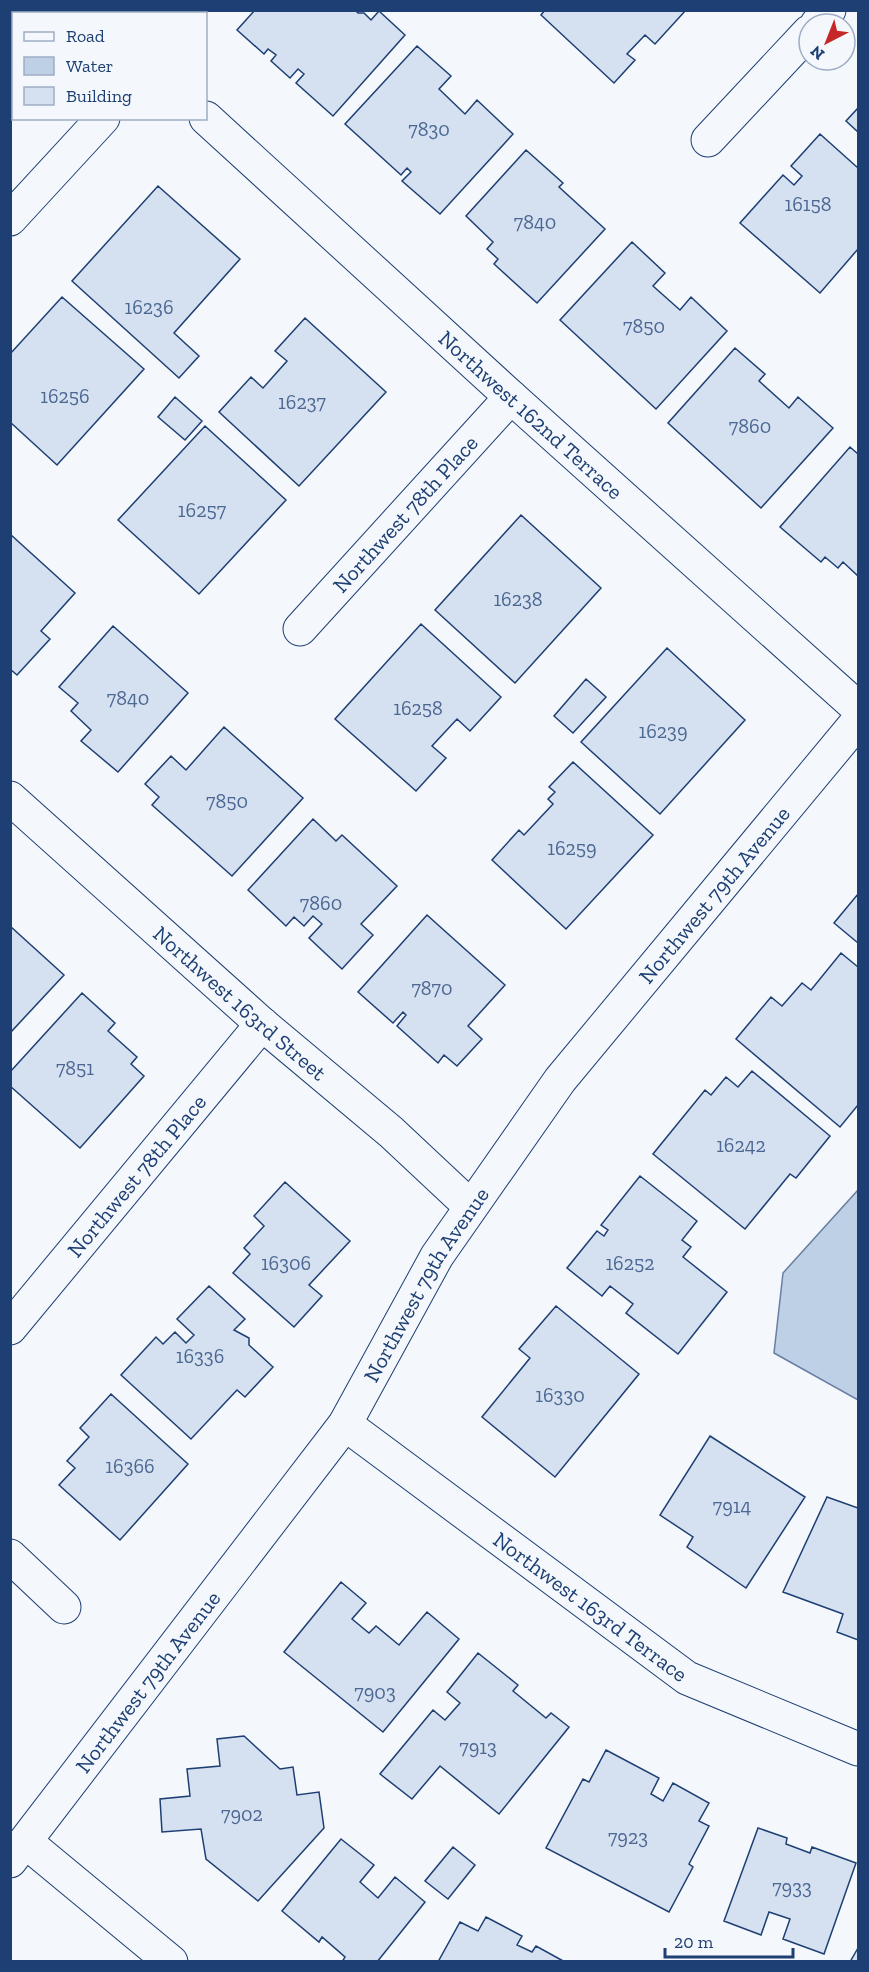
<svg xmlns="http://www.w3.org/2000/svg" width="869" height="1972" font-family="'Zilla Slab',serif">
	<rect width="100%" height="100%" fill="#f4f7fb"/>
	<path fill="#bed0e5" stroke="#687fa3" stroke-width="1.5" d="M858,1190V1400L774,1353L783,1273Z"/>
	<path fill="#d5e0f0" stroke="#1d3f73" stroke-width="1.5" d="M255,10H355L358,13H364L371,20L379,11L405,35L333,116L296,83L304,74L298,69L290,78L271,61L276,55L268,49L264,54L237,30Z
		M545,10H686L655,44L645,35L627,54L635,60L614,83L541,15Z
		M417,46L451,76L439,89L465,114L477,100L513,134L440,214L402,181L411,172L407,168L401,175L345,124Z
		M10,48L14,51V76L10,80Z
		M858,108V132L846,121Z
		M820,134L858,168V249L820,293L740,223L783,175L794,185L802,176L791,166Z
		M526,150L563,183L559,187L605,229L537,303L494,264L498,259L487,249L493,242L466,216Z
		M158,186L240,259L174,333L199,356L179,378L72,281Z
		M632,242L665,273L653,286L680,310L691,297L727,331L656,409L560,320Z
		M62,297L144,369L57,465L10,422V354Z
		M305,318L386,392L299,486L219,412L251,377L263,388L287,361L275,351Z
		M735,348L765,374L759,381L789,408L798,397L833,428L761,508L668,423Z
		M175,397L202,421L185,440L158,417Z
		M205,426L286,500L199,594L118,520Z
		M850,447L858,454V576L843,562L838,568L825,557L821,562L780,527Z
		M521,515L601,588L515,683L435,610Z
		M10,534L75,593L41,631L50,639L17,675L10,669Z
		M421,624L501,697L470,731L457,719L432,746L446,758L416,791L335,719Z
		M113,626L188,693L118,772L81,741L91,730L71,711L78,703L59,687Z
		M667,648L745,720L660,814L581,742Z
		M586,679L606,697L573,733L554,716Z
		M224,727L303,798L232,876L152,805L159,797L145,784L171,756L186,770Z
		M573,762L653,835L566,929L492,860L519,830L524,835L553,804L548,799L555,792L549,787Z
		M313,819L336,841L342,835L397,886L361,924L373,935L342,969L309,938L322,924L313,916L304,926L294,917L286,926L248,890Z
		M858,894V943L834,923Z
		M427,915L505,985L468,1026L482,1039L457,1066L444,1055L438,1063L397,1026L406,1015L403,1012L393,1023L358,992Z
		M10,926L64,975L10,1033Z
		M841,953L858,967V1105L840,1127L736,1039L771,997L782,1006L802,983L811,990Z
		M82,993L115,1023L108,1031L137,1057L131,1064L144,1076L80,1148L10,1086V1072Z
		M752,1071L830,1136L796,1178L790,1174L745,1229L653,1154L705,1090L711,1095L726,1077L738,1087Z
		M640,1176L697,1221L682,1240L691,1247L683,1257L727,1292L678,1354L626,1313L633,1304L610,1286L602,1296L567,1268L597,1231L604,1236L608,1230L601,1225Z
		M285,1182L350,1241L309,1285L322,1296L294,1327L233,1273L250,1254L244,1248L264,1226L254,1216Z
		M209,1286L245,1319L234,1330L249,1338V1345L273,1367L245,1397L237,1390L191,1439L121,1375L156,1337L163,1344L175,1332L186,1343L194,1335L177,1319Z
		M556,1306L639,1374L555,1477L482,1417L530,1358L519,1349Z
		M111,1394L188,1464L120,1540L59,1485L75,1468L67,1461L89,1437L80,1428Z
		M710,1436L805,1497L746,1588L687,1547L693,1537L660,1515Z
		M827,1497L858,1508V1640L837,1632L843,1614L783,1592Z
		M341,1582L366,1603L352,1619L369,1633L376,1626L399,1645L427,1612L459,1639L383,1732L284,1652Z
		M478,1653L518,1685L513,1691L546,1718L551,1713L569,1727L499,1814L440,1766L412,1799L380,1774L433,1710L445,1720L460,1703L447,1692Z
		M244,1736L280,1769L293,1767L297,1795L319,1792L324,1828L258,1901L206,1859L201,1829L162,1832L160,1799L190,1796L187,1769L220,1766L217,1739Z
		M606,1750L659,1778L651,1794L663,1801L673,1783L709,1803L699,1821L709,1826L689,1864L693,1867L669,1912L546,1848L583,1779L589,1782Z
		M758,1828L787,1838L786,1844L810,1853L812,1847L856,1863L824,1954L783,1939L790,1919L769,1912L761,1935L724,1921Z
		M341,1839L374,1865L360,1882L378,1898L395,1877L425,1902L377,1962H342L345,1957L322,1937L319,1942L282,1911Z
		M453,1847L475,1865L448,1899L425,1881Z
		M486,1917L522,1936L517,1945L532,1952L536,1946L565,1962H438L460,1922L478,1931Z
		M858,1948V1962H850Z"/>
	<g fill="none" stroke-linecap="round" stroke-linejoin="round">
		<defs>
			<g id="street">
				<path d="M86,10L89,14"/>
				<path d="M817,24L829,10"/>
				<path id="s1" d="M206,118L511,397L858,708"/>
				<path d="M708,140L809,32"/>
				<path d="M10,219L103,118"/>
				<path id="s2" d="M300,629L511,397"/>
				<path id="s3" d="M10,798L262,1024L391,1132L470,1206"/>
				<path id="s4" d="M10,1328L262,1024"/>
				<path id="s5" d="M345,1424L687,1678L858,1749"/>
				<path d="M10,1556L64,1607"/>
				<path d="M26,1842L171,1962"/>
				<path id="s6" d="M10,1861L345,1424L437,1256L560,1080L858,721"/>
			</g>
		</defs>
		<use href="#street" stroke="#1d3f73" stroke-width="35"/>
		<use href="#street" stroke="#f4f7fb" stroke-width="33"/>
	</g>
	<g text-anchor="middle" stroke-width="4.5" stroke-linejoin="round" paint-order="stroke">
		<g font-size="20" fill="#4b6792">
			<text x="429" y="136">7830</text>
			<text x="808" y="211">16158</text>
			<text x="535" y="229">7840</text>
			<text x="149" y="314">16236</text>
			<text x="644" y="333">7850</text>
			<text x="65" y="403">16256</text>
			<text x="302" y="409">16237</text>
			<text x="750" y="433">7860</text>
			<text x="202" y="517">16257</text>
			<text x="518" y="606">16238</text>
			<text x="128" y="705">7840</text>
			<text x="418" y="715">16258</text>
			<text x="663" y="738">16239</text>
			<text x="227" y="808">7850</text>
			<text x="572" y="855">16259</text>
			<text x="321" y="910">7860</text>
			<text x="432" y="995">7870</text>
			<text x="75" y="1075">7851</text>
			<text x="741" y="1152">16242</text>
			<text x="286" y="1270">16306</text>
			<text x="630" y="1270">16252</text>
			<text x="200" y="1363">16336</text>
			<text x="560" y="1402">16330</text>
			<text x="130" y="1473">16366</text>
			<text x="732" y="1513">7914</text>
			<text x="375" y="1699">7903</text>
			<text x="478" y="1754">7913</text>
			<text x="242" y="1821">7902</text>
			<text x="628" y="1844">7923</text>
			<text x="792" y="1894">7933</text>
		</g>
		<g font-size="22" fill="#1d3f73" stroke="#f4f7fb">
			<text dy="8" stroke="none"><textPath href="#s1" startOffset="440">Northwest 162nd Terrace</textPath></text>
			<text dy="8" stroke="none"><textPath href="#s2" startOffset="156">Northwest 78th Place</textPath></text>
			<text dy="8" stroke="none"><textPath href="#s6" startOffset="1198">Northwest 79th Avenue</textPath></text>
			<text dy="8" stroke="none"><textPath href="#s3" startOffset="308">Northwest 163rd Street</textPath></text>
			<text dy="8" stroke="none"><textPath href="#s4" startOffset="198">Northwest 78th Place</textPath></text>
			<text dy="8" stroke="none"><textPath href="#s6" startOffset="712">Northwest 79th Avenue</textPath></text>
			<text dy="8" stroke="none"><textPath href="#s5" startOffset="306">Northwest 163rd Terrace</textPath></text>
			<text dy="8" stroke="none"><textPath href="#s6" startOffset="226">Northwest 79th Avenue</textPath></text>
		</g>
	</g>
	<rect width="869" height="1972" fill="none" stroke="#1d3f73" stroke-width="24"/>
	<rect x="12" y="12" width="195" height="108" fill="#f4f7fb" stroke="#9eadc5" stroke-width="1.5"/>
	<rect x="24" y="32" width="30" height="9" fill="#f4f7fb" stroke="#9eadc5" stroke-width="1.5"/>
	<text x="66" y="42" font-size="18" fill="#1d3f73">Road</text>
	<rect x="24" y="57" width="30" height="18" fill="#bed0e5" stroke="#9eadc5" stroke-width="1.5"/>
	<text x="66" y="72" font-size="18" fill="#1d3f73">Water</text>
	<rect x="24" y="87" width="30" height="18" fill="#d5e0f0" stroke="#9eadc5" stroke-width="1.5"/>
	<text x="66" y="102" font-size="18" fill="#1d3f73">Building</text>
	<g transform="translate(827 42) rotate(222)"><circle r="28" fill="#f4f7fb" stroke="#9eadc5" stroke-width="1.5"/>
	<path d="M0-4.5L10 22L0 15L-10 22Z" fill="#c62828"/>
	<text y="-9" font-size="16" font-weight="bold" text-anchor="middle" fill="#1d3f73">N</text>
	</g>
	<path d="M665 1948v9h128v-9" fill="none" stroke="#1d3f73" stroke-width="3"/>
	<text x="674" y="1948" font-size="18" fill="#1d3f73" stroke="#f4f7fb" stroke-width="4.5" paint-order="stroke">20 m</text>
</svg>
